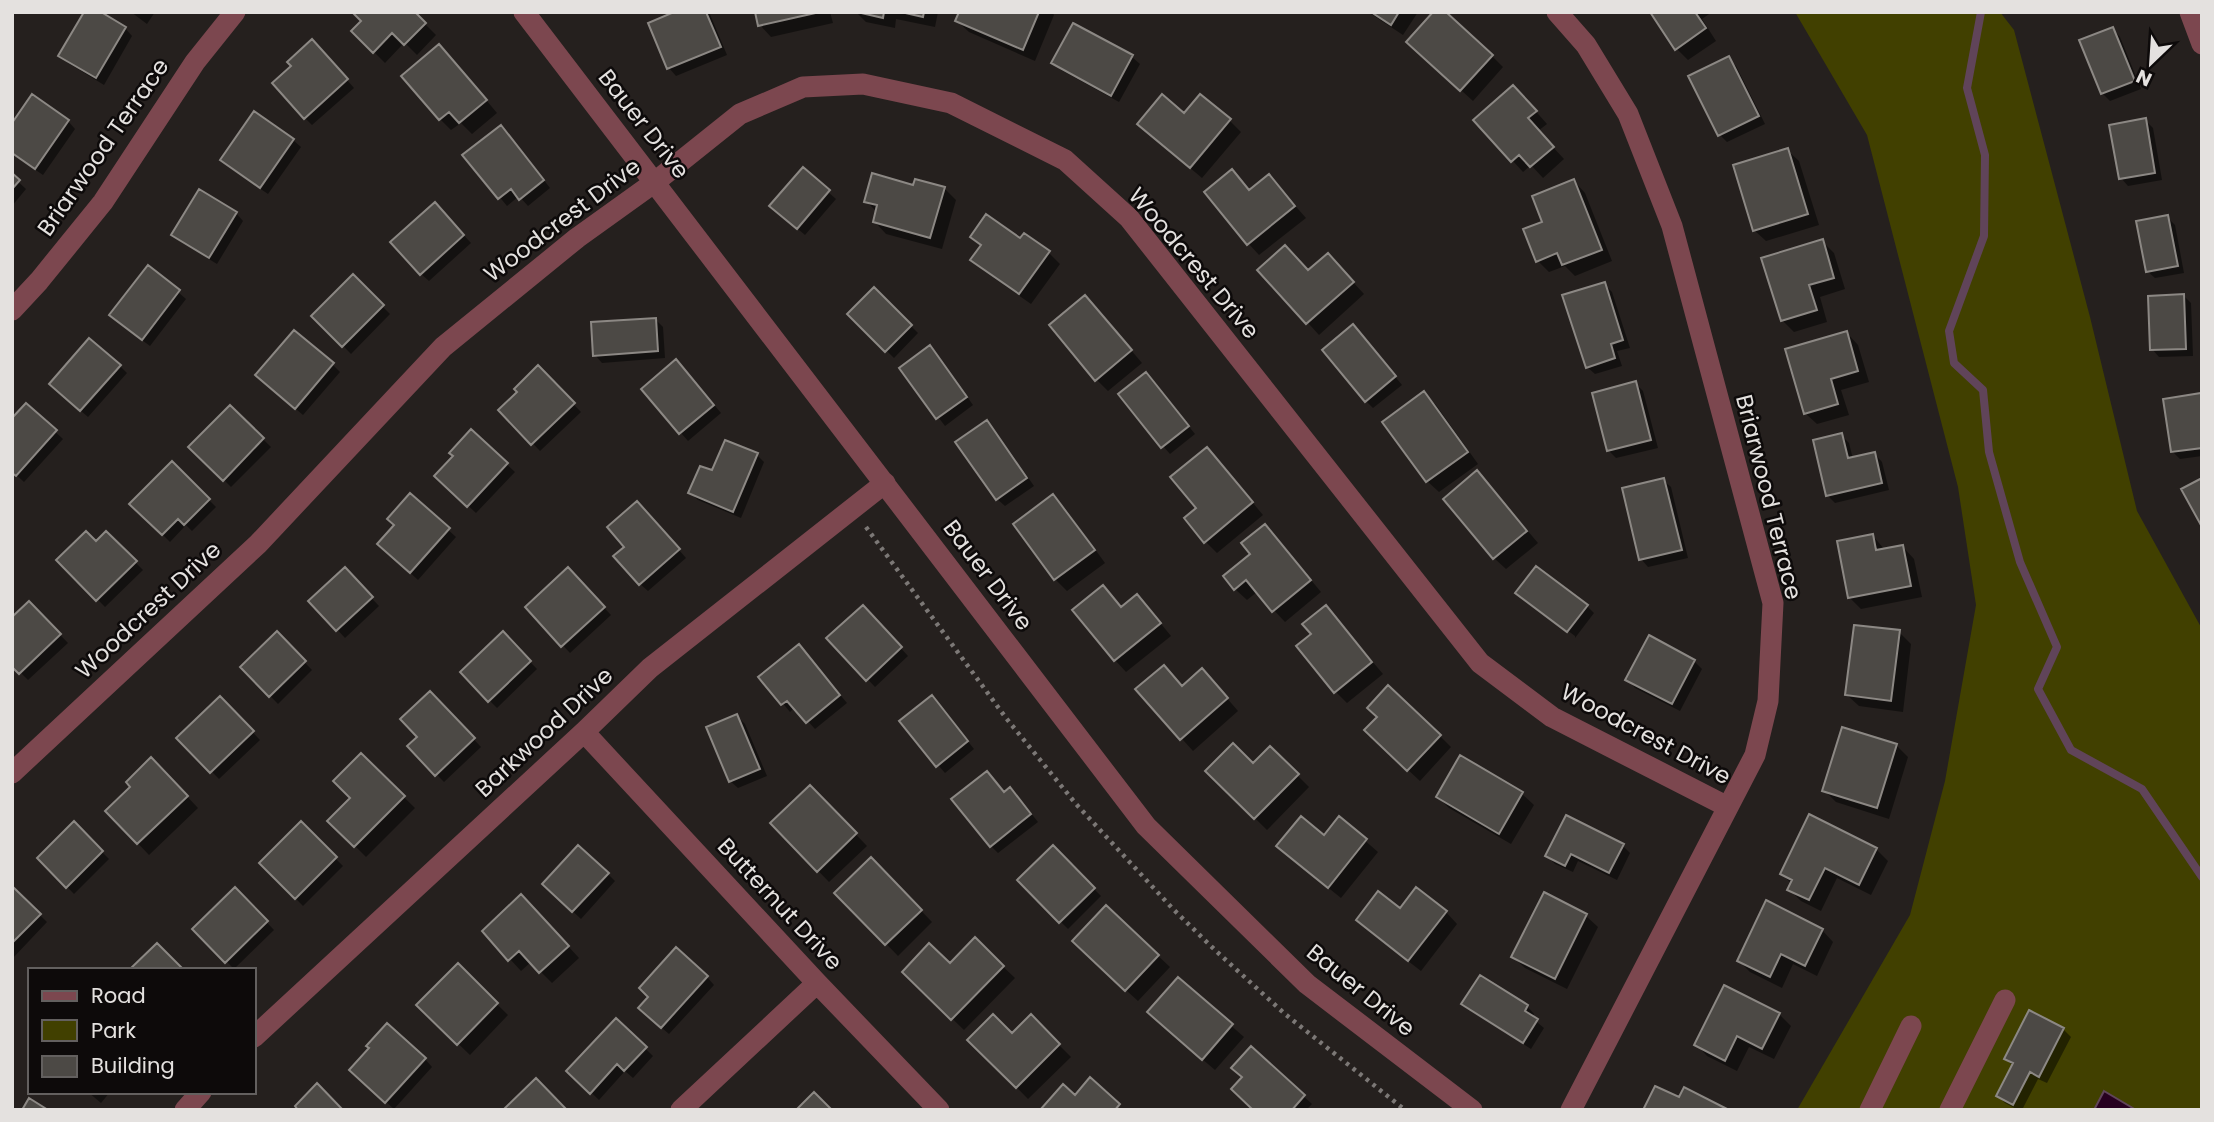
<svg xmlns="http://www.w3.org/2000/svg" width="2214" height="1122" font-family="Poppins,sans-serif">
	<rect width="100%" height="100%" fill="#25201e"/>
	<path fill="#414000" d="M1795,12H2000L2014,30L2090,317L2137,511L2202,629V1110H1797L1910,915L1945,781L1976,605L1958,487L1867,135Z"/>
	<path fill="#270020" stroke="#604459" stroke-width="2" d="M2104,1091L2136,1110H2094Z"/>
	<path fill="#0007" d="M131,12H155L147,24Z
		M413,12L436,35L417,55L387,25L385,28L402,45L385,63L353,31L363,21Z
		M679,12H709L727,55L676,76L669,68Z
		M757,12H830L833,23L771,37L760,25Z
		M856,12H938L935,27L896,19L895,28L866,22Z
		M961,12H1052L1054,15L1035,61L969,32L957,21Z
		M1368,12H1418L1403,35Z
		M1652,12H1712L1702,19L1716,41L1688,60L1677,49Z
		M1074,25L1132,57L1140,64L1119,102L1061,70L1053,63Z
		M125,28L132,36L104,85L68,63L60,56Z
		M2113,29L2120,37L2141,89L2110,101L2102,93Z
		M320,49L354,88L312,125L305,118Z
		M1420,53L1492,56L1503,67L1473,101Z
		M451,58L497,113L472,134L461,123L451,130L440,119Z
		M1728,58L1736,66L1765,124L1727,142L1720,135Z
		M1524,98L1547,124L1538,131L1564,159L1543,178L1531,165L1523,172L1512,160Z
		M1184,115L1229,120L1241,132L1202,178L1151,135Z
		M2145,120L2153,128L2162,180L2128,186L2121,178Z
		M68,121L75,129L43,175L12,154V126Z
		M508,134L550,188L528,206L519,196L507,206L465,155Z
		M293,140L301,147L268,194L230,168L222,160Z
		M1787,150L1799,161L1819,225L1766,241L1754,230Z
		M803,170L836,199L805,235L779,213Z
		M1232,172L1250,191L1269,176L1306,218L1259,255L1248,243Z
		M12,176L26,189L12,206Z
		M1574,181L1585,193L1612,261L1575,276L1565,266L1549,272L1538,261L1544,223Z
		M914,187L944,188L956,200L942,249L886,234L875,222L877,212L866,201Z
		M442,212L471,243L429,281L421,274Z
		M236,213L243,221L217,264L181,242L174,235Z
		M2167,217L2175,225L2184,273L2155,278L2147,271Z
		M972,237L1021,240L1048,252L1060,264L1031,304L984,271L972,259L982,246Z
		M1822,241L1834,253L1845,289L1820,297L1827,322L1794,332L1782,320Z
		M1339,267L1364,294L1319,335L1260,270L1309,272Z
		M353,277L390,314L351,354L314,316Z
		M1604,284L1612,292L1630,348L1617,351L1622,366L1595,374L1587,367Z
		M874,289L918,333L894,358L849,314Z
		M178,292L186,299L150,346L119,323Z
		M2184,296L2191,303L2193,356L2159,357L2152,349Z
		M1096,309L1142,363L1108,391L1096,379Z
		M655,319L663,327L665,358L602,363L595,355Z
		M1847,333L1858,345L1869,382L1841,390L1849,415L1817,424L1805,413Z
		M1360,334L1402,385L1373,408L1366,401Z
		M937,355L973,405L945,426L901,368Z
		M332,364L340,372L303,415L265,383Z
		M120,366L127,373L88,417L58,391Z
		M538,368L581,412L540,451L501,410L519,392Z
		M684,369L721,413L688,441L643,389Z
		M1153,382L1195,434L1170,454L1163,446Z
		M1635,383L1643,391L1658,448L1616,458L1608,450Z
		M1424,394L1436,405L1478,464L1439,492L1427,481Z
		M2200,395L2202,397V456L2180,459L2173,452Z
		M26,405L63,439L24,482L12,471Z
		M230,407L271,447L231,487L191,447Z
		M987,422L995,430L1034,486L1005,506L997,499Z
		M472,432L515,472L476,513L436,476L455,456Z
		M1841,435L1849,443L1853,459L1875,454L1882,462L1889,490L1835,503L1827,495Z
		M757,455L764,462L741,518L698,500L690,493L713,473Z
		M1218,461L1263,515L1217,553L1205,541L1198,508Z
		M172,463L216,507L192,531L186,525L170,542L132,504Z
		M1663,480L1671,487L1688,558L1648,567L1641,559Z
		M1488,484L1538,543L1506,569L1494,558Z
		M411,496L456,537L418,580L387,551L396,526Z
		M1053,496L1065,508L1105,563L1067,591L1055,579L1015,524Z
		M645,511L686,558L648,591L640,584L626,547Z
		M106,533L143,570L105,607L59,560L96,544Z
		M1873,536L1885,550L1903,547L1914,559L1922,597L1861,609L1849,597Z
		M1276,538L1321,592L1285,622L1257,592L1247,600L1235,589L1253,554Z
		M345,570L379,606L345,638L311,601Z
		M568,570L611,615L570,653L527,607Z
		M1103,587L1123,609L1148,608L1171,636L1126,672L1115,660Z
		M1523,597L1587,606L1594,613L1575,638V636Z
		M29,603L68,643L28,680L12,664Z
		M863,607L908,656L875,687L829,638Z
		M1326,607L1383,674L1347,703L1335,691L1313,634Z
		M1899,632L1911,644L1903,712L1859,706L1847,695Z
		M277,634L312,670L278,704L242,667Z
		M503,634L537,669L497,708L462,673Z
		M806,654L847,703L815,729L795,707L790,712L761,677Z
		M1694,661L1702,669L1680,711L1635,688L1628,680Z
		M1213,682L1238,711L1193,751L1138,690L1183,688Z
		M430,693L481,747L444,782L409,746L420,737Z
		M220,698L260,740L219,779L179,738Z
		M939,705L974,749L945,773L938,765Z
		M737,716L745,724L767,776L738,788L730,781Z
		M1440,736L1451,747L1420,781L1378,742Z
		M1896,745L1908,757L1889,819L1836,802L1824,790Z
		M1270,748L1309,787L1267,830L1207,771L1253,766Z
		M361,755L415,808L366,857L330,821L353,798Z
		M1461,757L1522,794L1534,805L1511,844L1449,808L1438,797Z
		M163,771L198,808L149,855L107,811Z
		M810,787L867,846L829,882L772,823Z
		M1005,794L1018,797L1038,822L998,853L991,846Z
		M1810,817L1876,849L1888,861L1871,895L1837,878L1821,911L1801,901L1789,889L1792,884L1782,874Z
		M1339,818L1378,852L1341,898L1290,857L1324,837Z
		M74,824L109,859L74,894L39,858Z
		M301,824L343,866L303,906L261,863Z
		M1622,845L1630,853L1617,880L1578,861L1573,872L1555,864L1547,856Z
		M1053,848L1101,896L1068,929L1019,880Z
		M871,859L932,922L898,956L837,893Z
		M608,874L615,881L581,919L552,892Z
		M12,888L47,922L12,959Z
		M235,889L274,930L234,969L194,929Z
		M1544,895L1586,916L1598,927L1567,989L1525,968L1513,957Z
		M1106,907L1170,967L1138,1001L1085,953Z
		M533,908L579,958L552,983L531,962L521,971L510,959Z
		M1400,910L1446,912L1457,924L1421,971L1369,931L1358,920Z
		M1822,930L1833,942L1817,976L1793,964L1782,988L1750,972L1739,961Z
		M975,940L1015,978L964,1030L904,972L950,966Z
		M458,966L508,1015L470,1055L418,1005Z
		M707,977L714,985L669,1034L648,1016Z
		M1178,979L1244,1037L1215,1070L1161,1024Z
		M1724,987L1779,1014L1791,1026L1774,1059L1749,1047L1737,1071L1707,1056L1696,1044Z
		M1464,1004L1527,1006L1534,1014L1532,1018L1544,1028L1531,1049L1471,1011Z
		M1031,1017L1071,1057L1028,1099L970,1040L1012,1036Z
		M616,1020L653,1056L633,1078L625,1071L599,1100L569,1071Z
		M2063,1029L2071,1037L2047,1083L2038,1079L2022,1110H2018L2005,1103L1998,1096L2013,1066L2006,1059Z
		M1251,1048L1312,1104L1306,1110H1255Z
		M425,1059L432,1067L394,1109L359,1078Z
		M88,1092H110L101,1103Z"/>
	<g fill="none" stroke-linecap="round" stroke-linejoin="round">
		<path stroke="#604459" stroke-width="8" d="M1981,12L1967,88L1985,155L1984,236L1949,331L1954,363L1983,390L1989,452L2020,562L2057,647L2038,689L2071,750L2142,789L2202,877"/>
	</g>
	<path fill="#4c4945" stroke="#8c8884" stroke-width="2" d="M84,12H101L126,27L96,78L58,56Z
		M352,12H415L426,23L404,45L392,33L373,53L351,31L361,21Z
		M674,12H706L721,47L667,69L648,23Z
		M755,12H820L758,26Z
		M857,12H884L883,18Z
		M901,12H924L923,17Z
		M959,12H1039L1023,50L955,21Z
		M1371,12H1399L1391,25Z
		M1433,12H1446L1493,55L1460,91L1406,42Z
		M1650,12H1695L1706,28L1675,50Z
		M1073,23L1133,55L1111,96L1051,63Z
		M2113,27L2135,81L2101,94L2079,40Z
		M312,39L348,79L304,119L272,83L291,66L287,62Z
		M439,44L487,100L459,123L449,112L439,120L401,76Z
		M1729,56L1759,116L1718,136L1688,76Z
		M1513,85L1537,111L1528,118L1554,147L1530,167L1519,155L1511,162L1473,120Z
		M32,94L69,120L35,169L12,153V123Z
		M1162,94L1184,113L1200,94L1231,119L1190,168L1137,124Z
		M254,111L294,139L260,188L220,160Z
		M2146,118L2155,173L2119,179L2109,125Z
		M501,125L544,180L519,200L511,189L498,199L462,155Z
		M1788,148L1808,214L1753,231L1733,165Z
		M803,167L830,190L797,229L769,206Z
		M1232,169L1249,190L1269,174L1295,206L1247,245L1204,192Z
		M12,173L20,180L12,189Z
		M872,173L913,185L915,179L945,187L930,238L873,222L877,205L864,202Z
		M1574,179L1602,250L1562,265L1557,253L1536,262L1523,229L1542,222L1532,196Z
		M199,189L237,212L209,258L171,235Z
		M435,202L464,235L420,275L390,242Z
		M986,214L1020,238L1024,233L1050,251L1019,294L970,260L981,245L970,237Z
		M2168,215L2178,266L2146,272L2136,221Z
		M1823,239L1834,278L1809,285L1817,310L1781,321L1761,258Z
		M1285,245L1308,270L1328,253L1354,282L1306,324L1257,270Z
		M148,265L180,290L142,340L109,315Z
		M353,274L384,305L342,347L311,316Z
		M1605,282L1623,340L1611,344L1615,358L1586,368L1562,295Z
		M874,287L912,325L885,352L847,314Z
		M2184,294L2186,349L2150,350L2148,296Z
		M1085,295L1132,350L1095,381L1049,325Z
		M656,318L658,351L593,356L591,322Z
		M1353,324L1396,376L1365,402L1322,350Z
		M294,330L334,363L295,409L255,375Z
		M1847,331L1858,371L1831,379L1838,404L1804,414L1785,349Z
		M89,338L121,365L80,411L49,384Z
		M930,345L967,397L936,419L899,368Z
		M676,359L714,405L679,434L641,389Z
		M538,365L575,403L531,445L498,410L517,392L514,389Z
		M1146,372L1189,426L1161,448L1118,394Z
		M1636,381L1651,440L1607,451L1592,393Z
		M1424,391L1468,452L1426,482L1382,422Z
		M2201,393L2202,448L2171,452L2163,399Z
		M26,403L57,430L16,476L12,473V418Z
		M230,405L264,438L223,481L188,447Z
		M987,420L1027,478L996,500L955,442Z
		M471,429L508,463L467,507L434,476L453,456L449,453Z
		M1842,433L1848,458L1875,452L1882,483L1826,496L1813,440Z
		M725,440L758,453L733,512L688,493L700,466L712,470Z
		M1207,447L1253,502L1204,543L1184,518L1196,508L1170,477Z
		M172,461L210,499L184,525L178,519L162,535L129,504Z
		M1477,470L1527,531L1493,559L1443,499Z
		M1664,478L1682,550L1639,560L1622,488Z
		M2202,478V527L2181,489Z
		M410,493L450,528L410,573L377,544L394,525L387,519Z
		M1053,494L1095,550L1054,580L1013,524Z
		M637,501L680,549L639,585L613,556L624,547L607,527Z
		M1265,524L1311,580L1272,612L1246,580L1234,590L1223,576L1250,554L1241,543Z
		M86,531L96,541L106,531L137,561L96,601L56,560Z
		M1873,534L1876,550L1903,545L1911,586L1848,598L1837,541Z
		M1536,566L1588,605L1567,632L1515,593Z
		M345,567L373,597L336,631L308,601Z
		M568,567L605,607L561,647L525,607Z
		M1103,585L1121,607L1137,594L1161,623L1114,661L1072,610Z
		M29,601L61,634L19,674L12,667V617Z
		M863,605L902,647L866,681L826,638Z
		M1326,605L1372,662L1334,693L1296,646L1311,634L1302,624Z
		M1854,625L1900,630L1891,701L1845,695Z
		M277,631L306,661L269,697L240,667Z
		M503,631L531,661L488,702L460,672Z
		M1649,635L1695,660L1672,704L1625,680Z
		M799,644L840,695L806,723L787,701L781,705L758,677Z
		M1164,665L1182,686L1202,668L1228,698L1180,740L1135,689Z
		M1388,685L1441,735L1407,771L1364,730L1377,717L1367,708Z
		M430,691L475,738L435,776L407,746L417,737L400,719Z
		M932,695L968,741L936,767L899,721Z
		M220,696L254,731L210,773L176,738Z
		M737,714L760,769L729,782L706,727Z
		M1842,727L1897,744L1877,808L1822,791Z
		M1233,743L1253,763L1270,746L1299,774L1254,819L1205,771Z
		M361,753L405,796L354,847L327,821L350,798L333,781Z
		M1460,755L1523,792L1499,834L1436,797Z
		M151,757L188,796L137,844L105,811L130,787L126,782Z
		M987,771L1004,792L1010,787L1031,814L990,847L951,799Z
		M810,785L857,833L817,872L770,823Z
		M1809,814L1877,848L1859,885L1825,868L1809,900L1787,890L1792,880L1780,874Z
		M1566,815L1624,844L1609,873L1571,854L1565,866L1545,856Z
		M1301,816L1324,835L1339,816L1367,839L1328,888L1276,846Z
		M74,821L103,851L66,888L37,858Z
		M301,821L337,857L295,899L259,863Z
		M578,845L609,873L572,912L542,884Z
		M1053,845L1095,888L1059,923L1017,880Z
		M871,857L922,910L885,945L834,893Z
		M12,886L41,914L12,943Z
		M235,887L268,921L225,963L192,929Z
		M1416,887L1447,911L1408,961L1356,920L1378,891L1400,908Z
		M1544,892L1587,914L1555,979L1511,957Z
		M521,894L569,946L539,973L519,951L508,961L482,931Z
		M1766,900L1823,929L1805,966L1781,954L1770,977L1737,961Z
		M1106,905L1159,955L1125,991L1072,941Z
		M975,937L1004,966L951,1020L902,972L929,943L950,963Z
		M157,943L184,970H129Z
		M676,947L708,976L661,1028L638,1008L648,997L639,988Z
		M458,963L498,1003L457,1045L416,1005Z
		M1480,975L1528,1005L1525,1011L1538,1019L1523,1043L1461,1004Z
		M1178,977L1233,1024L1202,1060L1147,1012Z
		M1724,985L1780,1013L1762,1049L1737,1036L1725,1061L1694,1045Z
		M2029,1010L2064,1028L2039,1077L2030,1072L2013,1105L1996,1096L2013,1063L2004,1059Z
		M993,1014L1012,1033L1031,1014L1060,1044L1016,1088L967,1040Z
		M616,1018L647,1047L624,1071L617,1064L590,1094L566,1071Z
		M387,1023L426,1058L385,1103L349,1070L369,1048L366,1046Z
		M1251,1046L1305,1095L1292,1110H1253L1231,1089L1242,1077L1231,1068Z
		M1090,1077L1120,1104L1115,1110H1040L1063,1084L1075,1095Z
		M536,1078L567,1110H503Z
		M317,1083L343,1110H298L295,1106Z
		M1655,1086L1679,1097L1684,1087L1729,1110H1643Z
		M814,1092L832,1110H796Z
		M29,1098L48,1110H22Z"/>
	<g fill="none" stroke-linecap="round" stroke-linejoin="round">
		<path stroke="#7c7876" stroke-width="4.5" stroke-dasharray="3.5 5" stroke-linecap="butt" d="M866,527L1006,718L1076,804L1173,909L1216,951L1285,1014L1405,1110"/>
		<path stroke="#7c474f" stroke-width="21" d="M524,12L1146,826L1307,984L1472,1110
			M1557,12L1586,45L1628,114L1672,226L1773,603L1768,701L1755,755L1571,1110
			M2190,12L2202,44
			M12,310L39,281L103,202L195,62L235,12
			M584,732L817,983L939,1110
			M12,773L258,544L443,347L577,238L655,182L740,114L803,87L863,84L951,103L1065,160L1129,218L1480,663L1552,717L1728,807
			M254,1037L584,732L650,668L885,483
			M185,1110L201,1092
			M681,1110L817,983
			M1870,1110L1911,1026
			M1950,1110L2005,1000"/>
	</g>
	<g text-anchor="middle" stroke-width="5" stroke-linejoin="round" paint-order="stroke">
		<g font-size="23" fill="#e4e1df" stroke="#0d0a0a">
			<text transform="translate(644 124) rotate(52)" y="8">Bauer Drive</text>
			<text transform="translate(103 147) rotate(-55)" y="8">Briarwood Terrace</text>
			<text transform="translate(562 220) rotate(-37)" y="8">Woodcrest Drive</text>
			<text transform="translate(1194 263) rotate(50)" y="8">Woodcrest Drive</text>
			<text transform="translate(1769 497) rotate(76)" y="8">Briarwood Terrace</text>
			<text transform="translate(988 575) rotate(53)" y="8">Bauer Drive</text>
			<text transform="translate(148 610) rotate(-43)" y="8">Woodcrest Drive</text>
			<text transform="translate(544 732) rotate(-43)" y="8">Barkwood Drive</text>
			<text transform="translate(1646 734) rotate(28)" y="8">Woodcrest Drive</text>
			<text transform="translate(780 904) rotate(47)" y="8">Butternut Drive</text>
			<text transform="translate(1361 990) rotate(39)" y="8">Bauer Drive</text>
		</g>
	</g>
	<rect width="2214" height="1122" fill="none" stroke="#e4e1df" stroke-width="28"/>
	<rect x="28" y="968" width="228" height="126" fill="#0d0a0a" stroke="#63605f" stroke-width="2"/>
	<rect x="42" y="991" width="35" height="10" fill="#7c474f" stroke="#63605f" stroke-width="2"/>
	<text x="91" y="1003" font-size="21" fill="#e4e1df">Road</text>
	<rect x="42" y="1020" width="35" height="21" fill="#414000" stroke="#63605f" stroke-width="2"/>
	<text x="91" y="1038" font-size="21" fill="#e4e1df">Park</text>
	<rect x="42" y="1056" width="35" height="21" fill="#4c4945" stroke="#63605f" stroke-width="2"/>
	<text x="91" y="1073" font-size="21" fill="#e4e1df">Building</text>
	<g transform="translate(2151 63) rotate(205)" stroke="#0d0a0a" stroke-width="5" paint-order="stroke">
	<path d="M0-5L12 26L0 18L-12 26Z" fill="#e4e1df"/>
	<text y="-10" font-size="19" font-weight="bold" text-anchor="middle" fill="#e4e1df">N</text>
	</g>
</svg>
